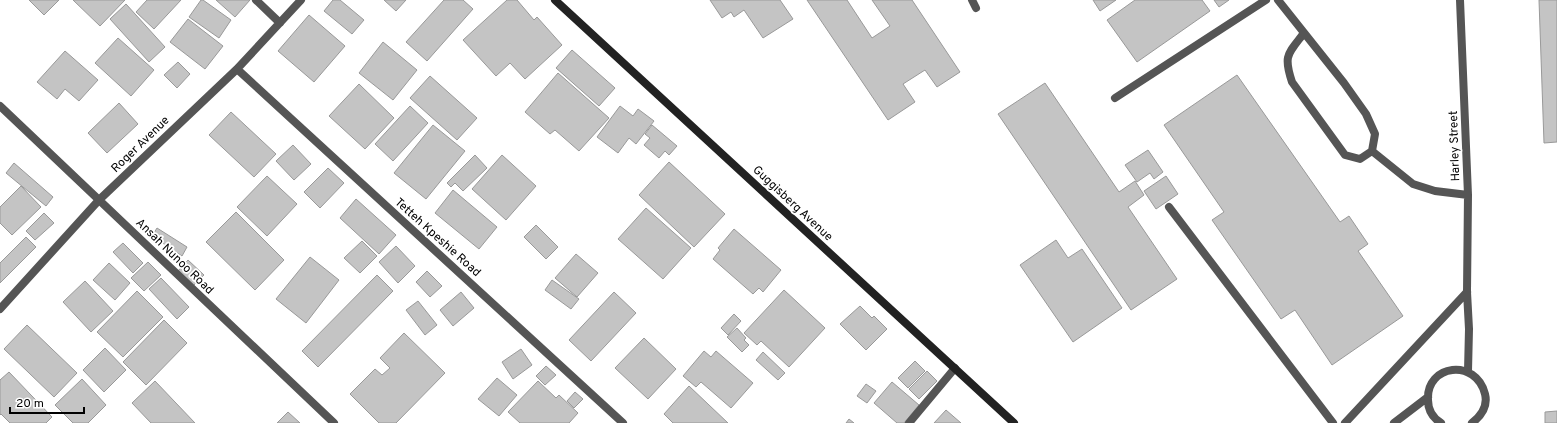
<svg xmlns="http://www.w3.org/2000/svg" width="1557" height="423" font-family="Overpass,sans-serif">
	<rect width="100%" height="100%" fill="#fff"/>
	<path fill="#c4c4c4" stroke="#999" d="M29,0H59L44,15Z
		M73,0H125L100,26Z
		M147,0H181L154,29L136,12Z
		M201,0H203L231,20L219,38L189,17Z
		M216,0H250L235,17Z
		M333,0H340L364,20L352,34L324,11Z
		M384,0H406L396,11Z
		M444,0H463L473,9L427,61L406,42Z
		M507,0H517L534,20L537,17L562,45L525,79L510,63L496,76L463,40Z
		M710,0H780L793,19L763,38L744,10L734,17L731,12L722,18Z
		M807,0H847L872,38L890,26L872,0H912L960,72L937,87L925,70L903,84L915,102L888,120Z
		M1093,0H1116L1100,11Z
		M1135,0H1202L1210,11L1137,62L1107,20Z
		M1214,0H1229L1219,7Z
		M1539,0H1557V142L1544,143Z
		M126,4L165,47L149,62L110,19Z
		M309,15L345,46L314,82L278,51Z
		M188,19L223,46L205,69L170,42Z
		M118,38L154,70L131,96L95,63Z
		M383,42L417,70L393,100L359,73Z
		M572,50L615,88L599,106L556,68Z
		M65,51L98,80L79,101L65,89L57,99L37,82Z
		M178,62L190,74L177,88L164,75Z
		M558,73L609,118L579,151L555,130L550,134L525,112Z
		M1237,75L1340,222L1349,216L1368,244L1358,251L1403,316L1332,365L1295,310L1281,319L1212,220L1224,212L1164,125Z
		M430,76L477,118L457,140L410,98Z
		M1045,83L1119,192L1135,181L1144,195L1128,207L1177,279L1131,310L998,114Z
		M359,84L394,118L365,149L329,116Z
		M119,103L138,124L107,153L88,133Z
		M410,106L428,123L393,161L375,144Z
		M620,106L633,116L638,109L654,121L636,144L629,138L618,153L597,137Z
		M231,112L276,154L254,177L209,135Z
		M433,125L465,151L426,199L394,173Z
		M652,125L677,146L669,155L665,151L659,158L644,145L650,138L645,134Z
		M293,145L311,164L294,180L276,161Z
		M1148,150L1163,172L1154,179L1150,173L1137,182L1125,165Z
		M475,155L487,168L463,191L455,183L451,187L447,183Z
		M502,155L536,186L506,220L472,189Z
		M669,162L725,214L694,247L639,195Z
		M14,163L53,197L46,206L6,173Z
		M328,168L344,183L320,208L304,192Z
		M267,176L297,204L267,236L237,207Z
		M1166,176L1178,194L1156,209L1144,191Z
		M21,186L41,207L12,235L0,223V207Z
		M453,190L497,227L479,249L435,213Z
		M356,199L396,235L379,254L340,218Z
		M646,208L691,248L663,279L618,239Z
		M236,212L284,260L255,290L206,242Z
		M44,213L54,223L35,240L26,231Z
		M536,225L558,247L546,259L524,237Z
		M157,228L187,247L182,256L152,236Z
		M734,229L781,270L763,292L759,288L753,294L713,259L720,250L718,248Z
		M26,237L36,247L0,283V263Z
		M1056,240L1068,258L1082,249L1122,308L1073,342L1020,265Z
		M362,241L377,256L360,273L344,258Z
		M123,243L143,263L133,273L113,252Z
		M396,246L415,266L398,283L379,262Z
		M576,254L598,273L577,297L555,278Z
		M310,257L339,280L306,323L276,299Z
		M188,260L204,275L192,287L177,272Z
		M148,262L161,275L144,291L131,278Z
		M109,263L130,283L115,300L93,280Z
		M427,271L442,286L430,297L416,282Z
		M377,275L393,291L318,367L302,351Z
		M161,278L189,307L177,319L149,289Z
		M552,280L579,299L571,309L545,290Z
		M85,281L113,311L91,332L63,302Z
		M784,290L825,328L789,367L761,341L757,345L744,333Z
		M137,291L163,317L123,357L97,332Z
		M461,292L474,308L453,326L440,310Z
		M614,292L636,313L591,361L569,340Z
		M418,301L437,325L425,335L406,310Z
		M860,306L872,318L874,316L887,329L866,350L840,324Z
		M734,314L741,321L728,335L721,328Z
		M164,320L187,343L146,385L123,362Z
		M27,325L77,373L54,397L4,349Z
		M737,328L746,338L744,340L749,345L742,352L727,337Z
		M404,333L445,373L396,423H379L350,394L375,369L382,375L390,368L380,358Z
		M644,338L676,369L648,399L615,368Z
		M105,348L126,370L104,392L83,370Z
		M521,349L532,365L513,379L502,362Z
		M704,351L711,357L716,351L753,383L731,408L701,382L696,387L683,376Z
		M763,352L785,373L778,380L756,360Z
		M915,361L925,371L908,388L898,378Z
		M546,366L556,375L545,385L536,376Z
		M927,371L937,381L919,399L909,389Z
		M9,372L52,417L46,423H10L1,414L0,415V380Z
		M497,378L517,395L499,416L478,399Z
		M82,379L106,405L88,423H73L55,405Z
		M155,381L195,423H151L132,403Z
		M538,381L556,398L559,395L578,413L569,423H520L508,412Z
		M892,382L919,405L904,423H897L874,403Z
		M866,384L876,391L867,403L857,396Z
		M689,386L728,423H673L664,414Z
		M575,392L583,399L574,408L567,401Z
		M946,410L961,423H934Z
		M1557,411V423H1545V412Z
		M288,412L300,423H277Z
		M849,419L854,423H846Z"/>
	<g fill="none" stroke-linecap="round" stroke-linejoin="round">
		<path stroke="#555" stroke-width="8" d="M972,0L976,8
			M1278,0L1344,83L1366,114L1375,134L1372,151L1360,159L1345,155L1292,82C1283,55 1288,54 1304,33
			M1460,0L1468,195L1467,292L1469,329L1468,371
			M1115,98L1266,0
			M1372,151L1413,184L1435,191L1468,195
			M1169,207L1333,423
			M909,423L955,368
			M1345,423L1467,292
			M1394,423L1428,397
			M1441,423C1433,418 1428,410 1428,400C1426,364 1476,358 1485,394C1488,406 1481,416 1472,423"/>
		<path stroke="#555" stroke-width="8" d="M256,0L280,23
			M237,69L623,423
			M0,106L334,423
			M0,309L99,200L237,69L301,0"/>
		<path stroke="#222" stroke-width="8" d="M555,0L1014,423"/>
	</g>
	<g text-anchor="middle" stroke-width="3.5" stroke-linejoin="round" paint-order="stroke">
		<g font-size="12" fill="#000" stroke="#fff">
			<text transform="translate(140 144) rotate(-44)" y="4">Roger Avenue</text>
			<text transform="translate(1454 146) rotate(-92)" y="4">Harley Street</text>
			<text transform="translate(793 203) rotate(43)" y="4">Guggisberg Avenue</text>
			<text transform="translate(438 237) rotate(42)" y="4">Tetteh Kpeshie Road</text>
			<text transform="translate(175 256) rotate(44)" y="4">Ansah Nunoo Road</text>
		</g>
	</g>
	<path d="M10 407v6h74v-6" fill="none" stroke="#000000" stroke-width="2"/>
	<text x="16" y="407" font-size="12" fill="#000000" stroke="#ffffff" stroke-width="3" paint-order="stroke">20 m</text>
</svg>
